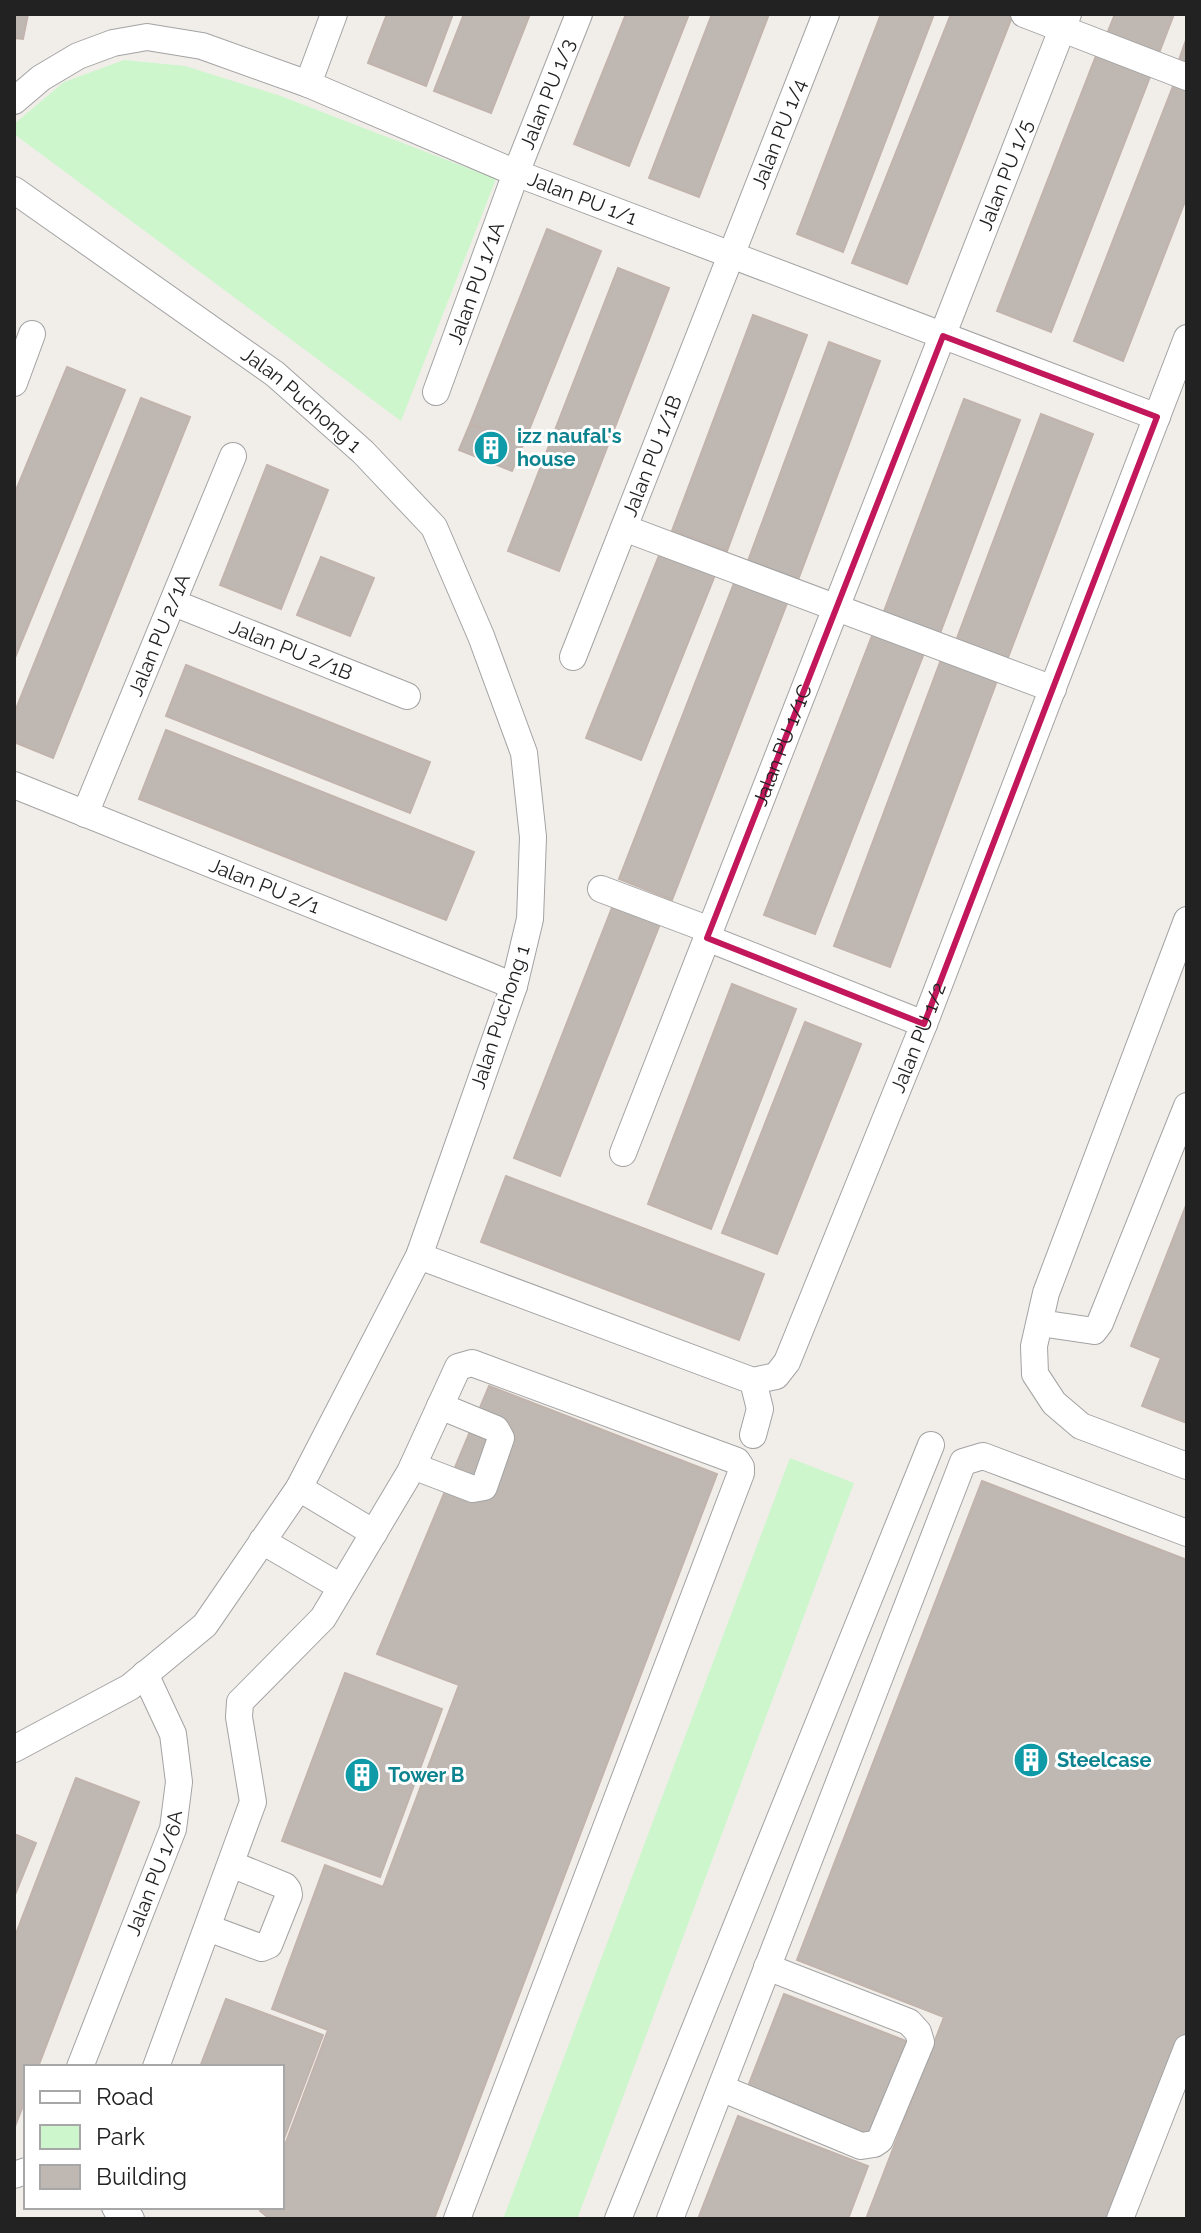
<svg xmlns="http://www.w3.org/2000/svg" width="1201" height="2233" font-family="Raleway,sans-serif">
	<rect width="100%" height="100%" fill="#f1eeea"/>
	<path fill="#cdf6cc" d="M124,60L185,66L278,95L496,179L401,421L14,134V124L64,82Z
		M790,1458L854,1483L577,2219H503Z"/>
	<path fill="#bfb7b2" stroke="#c2b4ad" stroke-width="2" d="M14,14H28L23,39L14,38Z
		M387,14H453L426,86L368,63Z
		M464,14H530L491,113L434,91Z
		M626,14H689L629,166L574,144Z
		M712,14H769L699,197L649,178Z
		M881,14H934L843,252L797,234Z
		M951,14H1004L1012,17L907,284L852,263Z
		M1115,14H1174L1159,53L1107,34Z
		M1187,37V63L1179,60Z
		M1099,48L1153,69L1051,332L997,311Z
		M1175,81L1187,86V196L1123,361L1074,341Z
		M547,229L601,251L523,445L470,424Z
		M618,268L669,288L559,571L508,551Z
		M753,315L807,335L727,551L672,531Z
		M829,342L880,361L798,580L748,561Z
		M67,367L125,390L14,660V495Z
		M141,398L190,417L53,758L14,742V714Z
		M964,399L1020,420L939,636L883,614Z
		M1041,414L1093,434L1007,660L956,641Z
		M470,424L523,445L512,471L459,450Z
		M267,465L328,490L281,609L220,585Z
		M662,548L717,570L641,760L586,738Z
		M321,557L374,578L350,636L297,615Z
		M736,578L789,598L672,900L619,879Z
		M875,628L926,648L815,934L764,915Z
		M942,657L998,678L890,967L834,946Z
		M186,665L430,762L410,813L166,716Z
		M166,730L474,852L446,920L139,799Z
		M615,900L662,919L560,1176L514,1158Z
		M732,984L796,1009L711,1229L648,1204Z
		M805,1022L861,1044L777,1254L722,1233Z
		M506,1176L764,1274L739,1340L481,1242Z
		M1187,1203V1423L1142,1406L1161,1358L1131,1346Z
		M489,1386L717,1474L434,2219H270L260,2211L262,2207H282V2153L328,2030L272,2009L325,1865L383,1887L459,1685L377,1654Z
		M982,1481L1187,1560V2030L1114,2219H866L944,2017L797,1960Z
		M345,1673L442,1709L380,1877L282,1841Z
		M76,1778L139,1802L38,2067H26V2098L14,2129V1939Z
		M14,1834L36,1843L14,1897Z
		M784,1994L909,2042L872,2138L747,2089Z
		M226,1999L323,2035L282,2144V2067H200Z
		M738,2116L868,2166L848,2219H698Z"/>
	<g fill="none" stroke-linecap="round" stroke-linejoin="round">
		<defs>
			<g id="minor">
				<path d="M1024,14L1187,77"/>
				<path d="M308,84L334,14"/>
				<path id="s1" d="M14,101L41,78L78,56L113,43L147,37L202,46L308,84L516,173L1157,417"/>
				<path id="s2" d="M14,190L275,374L363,452L434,527L481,636L524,753L533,837L530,919L514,986L419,1256L299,1488L205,1625L130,1687L14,1749"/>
				<path d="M14,383L32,334"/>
				<path id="s3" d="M436,392L516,173L579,14"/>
				<path d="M624,528L1053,689"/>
				<path id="s4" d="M174,603L407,696"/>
				<path id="s5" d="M573,657L826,14"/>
				<path id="s6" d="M14,785L514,986"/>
				<path id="s7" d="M85,814L233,456"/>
				<path d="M601,889L710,930"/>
				<path d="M1187,920L1046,1293L1034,1346L1035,1374L1054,1403L1081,1426L1187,1466"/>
				<path d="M707,938L924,1024"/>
				<path id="s8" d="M623,1153L1068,14"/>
				<path id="s9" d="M419,1256L753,1381L776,1376L787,1362L924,1024L1187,338"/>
				<path d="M1040,1323L1094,1331L1100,1323L1187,1106"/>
				<path d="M753,1381L760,1409L753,1435"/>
				<path d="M413,1466L473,1489L484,1487L501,1438L496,1429L440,1406"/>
				<path d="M299,1488L374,1533"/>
				<path d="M262,1541L341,1587"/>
				<path d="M208,1928L262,1948L269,1945L289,1895L288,1890L285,1886L231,1864"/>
				<path id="s10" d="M80,2067L173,1829L179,1782L173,1734L145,1674"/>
				<path d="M156,2067L253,1802L239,1717L240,1702L323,1618L410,1472L458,1367L472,1363L737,1461L741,1467V1473L457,2219"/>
				<path d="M721,2088L861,2146L874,2144L880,2140L921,2042L918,2032L909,2022L767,1967"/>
				<path d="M14,2175L26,2171"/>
				<path d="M115,2207L119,2214L131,2219"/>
				<path d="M618,2219L931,1445"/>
				<path d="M670,2219L963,1462L983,1456L1187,1533"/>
				<path d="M1120,2219L1187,2048"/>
			</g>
		</defs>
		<use href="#minor" stroke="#a3a3a3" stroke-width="28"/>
		<use href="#minor" stroke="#fff" stroke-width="26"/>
	</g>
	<path fill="none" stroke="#c2185b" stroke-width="6" stroke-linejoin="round" d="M943,336L1157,417L924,1024L707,938Z"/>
	<defs>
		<symbol id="building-disc" viewBox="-11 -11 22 22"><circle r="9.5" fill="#0f9aa8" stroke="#fff"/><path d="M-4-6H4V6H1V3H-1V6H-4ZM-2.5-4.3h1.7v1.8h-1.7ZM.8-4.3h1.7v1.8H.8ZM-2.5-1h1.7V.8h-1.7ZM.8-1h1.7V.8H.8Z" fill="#fff"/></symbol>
	</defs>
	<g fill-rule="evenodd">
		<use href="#building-disc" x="471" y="428" width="40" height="40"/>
		<use href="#building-disc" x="1011" y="1740" width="40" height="40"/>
		<use href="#building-disc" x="342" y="1755" width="40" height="40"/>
	</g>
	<g text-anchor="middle" stroke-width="6" stroke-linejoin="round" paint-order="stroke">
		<g font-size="20" fill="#222" stroke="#fff">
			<text dy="7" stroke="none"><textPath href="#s3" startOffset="318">Jalan PU 1/3</textPath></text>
			<text dy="7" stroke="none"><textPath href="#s5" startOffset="562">Jalan PU 1/4</textPath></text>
			<text dy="7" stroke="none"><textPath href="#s8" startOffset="1050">Jalan PU 1/5</textPath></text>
			<text dy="7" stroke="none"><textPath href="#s1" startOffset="616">Jalan PU 1/1</textPath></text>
			<text dy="7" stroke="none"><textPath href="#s3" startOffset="116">Jalan PU 1/1A</textPath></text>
			<text dy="7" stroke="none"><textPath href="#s2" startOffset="356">Jalan Puchong 1</textPath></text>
			<text dy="7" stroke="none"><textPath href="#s5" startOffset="216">Jalan PU 1/1B</textPath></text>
			<text dy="7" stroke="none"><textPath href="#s7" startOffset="194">Jalan PU 2/1A</textPath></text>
			<text dy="7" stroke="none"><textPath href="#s4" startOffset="126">Jalan PU 2/1B</textPath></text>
			<text dy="7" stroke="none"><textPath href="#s8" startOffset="438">Jalan PU 1/1C</textPath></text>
			<text dy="7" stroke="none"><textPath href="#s6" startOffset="270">Jalan PU 2/1</textPath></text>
			<text transform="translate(500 1017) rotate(-72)" y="7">Jalan Puchong 1</text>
			<text dy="7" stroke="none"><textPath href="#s9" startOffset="748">Jalan PU 1/2</textPath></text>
			<text dy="7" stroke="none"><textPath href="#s10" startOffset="208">Jalan PU 1/6A</textPath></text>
		</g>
		<g font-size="20" font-weight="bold" fill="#0d838f" stroke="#fff" text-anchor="start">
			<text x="517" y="443">izz naufal's<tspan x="517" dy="23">house</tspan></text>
			<text x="1057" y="1767">Steelcase</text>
			<text x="388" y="1782">Tower B</text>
		</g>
	</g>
	<rect width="1201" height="2233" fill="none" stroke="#222222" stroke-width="32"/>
	<rect x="24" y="2065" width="260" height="144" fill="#ffffff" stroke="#a7a7a7" stroke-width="2"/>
	<rect x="40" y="2091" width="40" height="12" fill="#ffffff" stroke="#a7a7a7" stroke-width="2"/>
	<text x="96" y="2105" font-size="24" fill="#222222">Road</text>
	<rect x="40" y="2125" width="40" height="24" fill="#cdf6cc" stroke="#a7a7a7" stroke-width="2"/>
	<text x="96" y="2145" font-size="24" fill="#222222">Park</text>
	<rect x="40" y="2165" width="40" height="24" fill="#bfb7b2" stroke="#a7a7a7" stroke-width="2"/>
	<text x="96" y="2185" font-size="24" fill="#222222">Building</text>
</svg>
